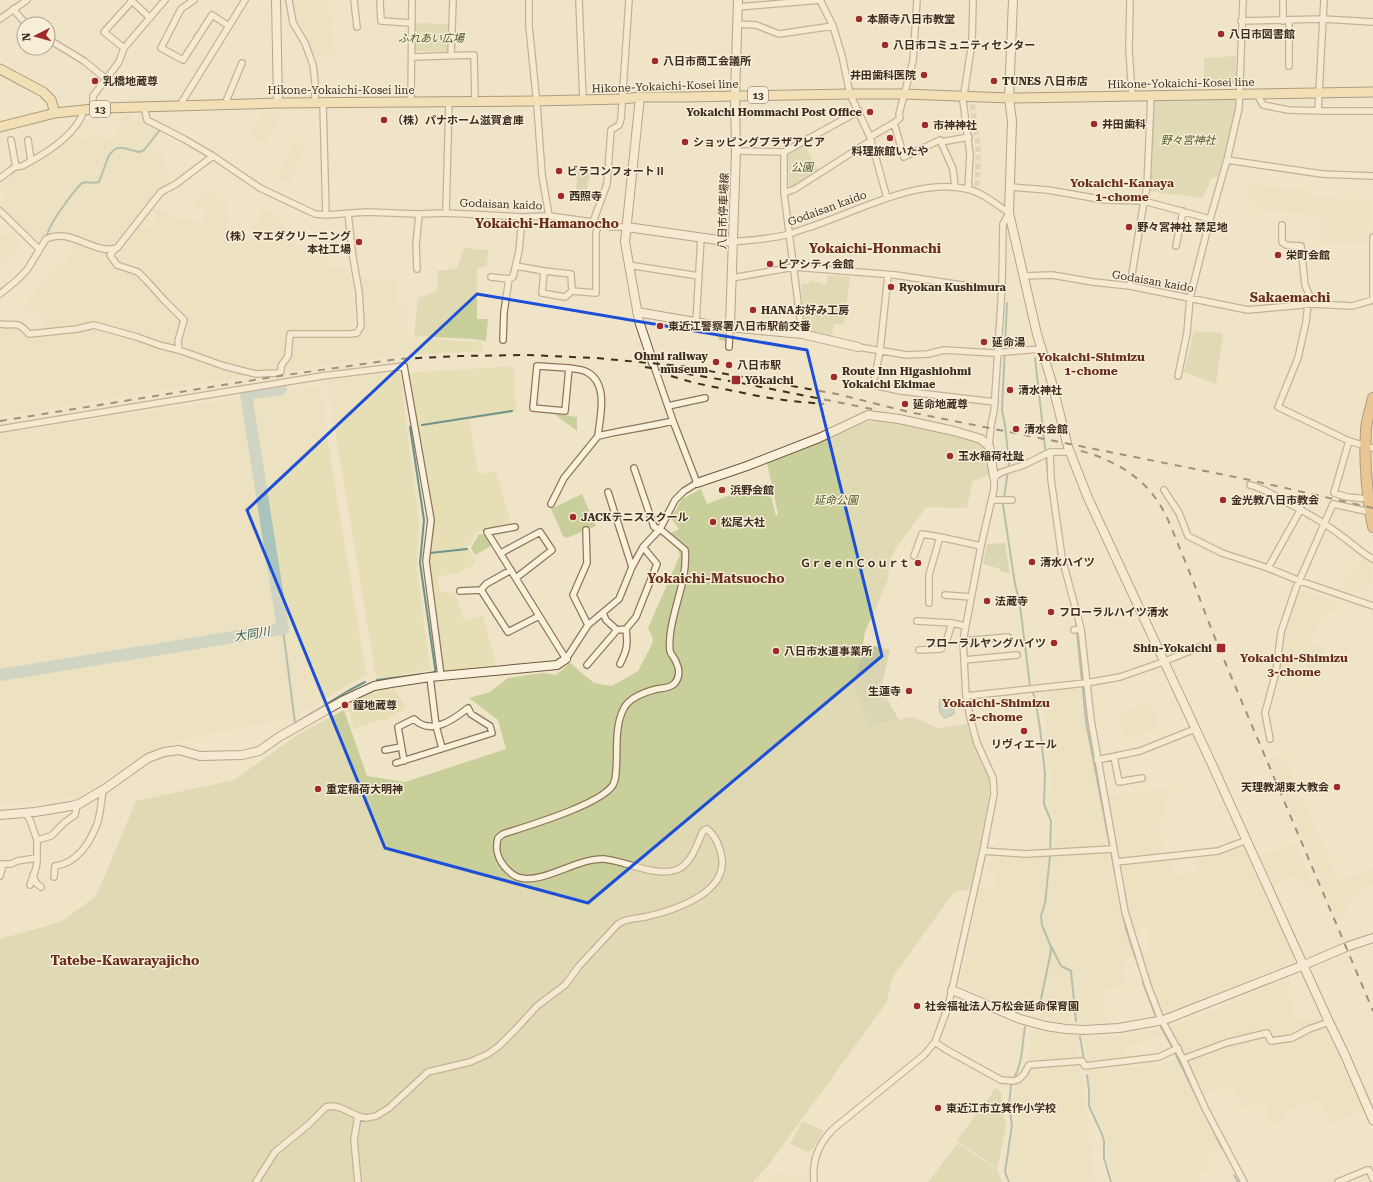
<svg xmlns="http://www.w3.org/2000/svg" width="1373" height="1182" font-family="'Roboto Serif','Noto Sans JP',serif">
	<rect width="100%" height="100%" fill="#f0e4c8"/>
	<path fill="#e6deb5" d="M293,0H328L335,55H312L311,47L295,16Z
		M264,111L272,112L281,117L265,145L250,132Z
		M124,114L160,130L150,148L166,156L162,162L167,167L165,170L172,183L157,190L114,245L105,246L59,232L43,237L40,241L33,234L31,236L0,205V201L6,195L0,185L14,173L20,171L60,147L74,134L85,141L91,133L112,141Z
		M294,141L305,144L289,184L277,176Z
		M1249,184L1308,191V196L1369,200L1368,243H1321L1322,216L1255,209L1256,202L1247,201Z
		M204,189L229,204L224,235L250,242L263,208L285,222V241L306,247L328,244L329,267H347L352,288L353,332H287L286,356L278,371H254L183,348L161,343L99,323H92L43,330L46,319L24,307L53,268L60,262L67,263L75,242L104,253L120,249L140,224L152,227L159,219L151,209L154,205L171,216L202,223L206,211L193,205Z
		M10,231L22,242L6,258L9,262L0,271V239Z
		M358,277L376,280H397L398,304L406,305L409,338L481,342L484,351L404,355L335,363L283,372L291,357L292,342L294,338L297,336H355L362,328Z
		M0,325L7,328L22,326L28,336L79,332L91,328L111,332L142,340L158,347L178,352L253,375L0,417Z
		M514,366L516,412L469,420L479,474L496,471L511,524L476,532L468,548L476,564L457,573L437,577L441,592L455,593L464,621L483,615L497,668L441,676L426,561L431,520L407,373Z
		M396,372L400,374L419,523L417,569L430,670L376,679L327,380Z
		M319,386L366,675L289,719L228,730L169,744L141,755L78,797L0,804V434Z
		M1364,556L1373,562L1370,584L1359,593L1342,589L1350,572Z
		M1296,588L1344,605L1325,614L1310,641L1325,650L1307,684L1292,672L1276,669L1281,632Z
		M391,687L397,692L406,707L387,720L376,721L354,729L346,702L369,692Z
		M1078,688L1081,692L1088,745L1094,768L1124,929L1134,956L1122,959L1126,986L1102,991L1107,1024L1075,1023L1068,1001L1048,1003L1029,1014L995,1002L962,985L960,981L966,956L979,888L997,889L998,873L989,872L990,855L1022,858L1053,856L1055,821L1048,803L1051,781L1048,737L1040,691Z
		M1149,702L1155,716L1157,729L1124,740L1119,713Z
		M1284,756L1339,881L1373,868V884L1357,891L1338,922L1270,759Z
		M1171,788L1162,812L1159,829L1167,853L1121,859L1117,858L1106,796Z
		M1297,844L1315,892L1291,875L1274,888L1257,856Z
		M1245,846L1295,958L1292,962L1162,1016L1148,982L1142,953L1149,949L1148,927L1136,932L1128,912L1120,863L1170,861L1176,875L1197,871L1194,858L1219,856Z
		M1289,980L1290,1003L1297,1020L1306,1018L1309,1021L1319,1017L1364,1109L1331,1125L1322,1099L1301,1104L1282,1114L1283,1121L1271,1123L1265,1102L1242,1109L1235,1085L1203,1094L1169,1028Z
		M1068,1003L1072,1024L1040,1018L1047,1005Z
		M1159,1029L1161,1035L1121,1050L1124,1060L1087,1064L1083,1038L1121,1036Z
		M1033,1030L1078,1037L1076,1045L1080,1064L1095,1182H1011L1007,1171L1015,1125L1013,1110L1014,1089L1028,1059L1029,1045Z
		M1175,1059L1220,1147L1207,1157L1210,1168L1196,1175L1200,1182H1114L1107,1159L1106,1136L1091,1103L1089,1070L1161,1065Z
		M776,1171L785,1176H808L809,1182H762Z"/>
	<path fill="#c9cf9b" d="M414,23L449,24L448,52L413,51Z
		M1236,56V84H1204V58Z
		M1238,98L1219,176L1211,179L1203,198L1147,191L1151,100H1201Z
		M805,145L819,172L792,187L789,186L788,154Z
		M464,248L488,250L487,267L477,268V319H488L486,341L474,339L414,336L418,298L438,290L437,271L457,268Z
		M827,275L850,277L844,324H834L832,336L811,332L812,324L804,325L801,284L810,283L809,280L827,285Z
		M686,324L724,330L726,332V341L719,340L716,332L685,327Z
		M1194,331L1223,333L1216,384L1184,372Z
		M553,413L577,417V431Z
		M878,421L918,426L980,441L984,447L990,474L973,481L967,508L926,507L896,548L889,564L888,580L865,632L861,657L853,682L869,728L883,725L906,718L913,717L938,728L967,724L990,777L988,807L983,839L971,889L954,892L892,978L887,1002L770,1163L753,1182H0V939L61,922L96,896L136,801L234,780L300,733L344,710L367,776L405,782L506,749L498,720L469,698L490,692L508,678L543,673L556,675L570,663L594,683L612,686L638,671L651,646L653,639L648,628L680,555L671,533L679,529L671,518L682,499L701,489L707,504L741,491L768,483L776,516L778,514L767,463L826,440L867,422Z
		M582,494L596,526L567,538L563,536L551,509Z
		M479,534L486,535L491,546L475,555L471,548Z
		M996,1088L1002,1093L1001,1098L1006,1127L997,1169L957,1140Z
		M802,1121L824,1131C819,1138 815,1149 808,1152L790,1144Z
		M958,1143L997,1170L1002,1182H928Z"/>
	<path fill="#bfc49a" d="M576,166H592L585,197H576L577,176L575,174Z
		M1005,543L1010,574L1000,571V569L983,564L987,544Z
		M874,646L890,650L881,688L899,720L869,728L853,682L861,657Z"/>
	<path fill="#a9c4bc" stroke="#6f938a" d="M944,697C955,699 954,704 954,714L945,718C938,714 939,706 940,699Z"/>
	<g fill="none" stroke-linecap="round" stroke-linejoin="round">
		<path stroke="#6f938a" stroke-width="2" d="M47,237C47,226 73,192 82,183C88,181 92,184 99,182L109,155L114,150L117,148H124L139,152L144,150L160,130
			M1007,303L1002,411L1005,425L1009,463L1003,505L1015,584L1018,596L1021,613L1030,686L1035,698L1040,728L1045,774L1044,804L1051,821L1050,856L1045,903L1041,916L1042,925L1051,947V951L1041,999L1035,1010
			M1035,358L1048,474
			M422,425L512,411
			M410,427L424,520L420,563L435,668V672L430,673
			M430,553L467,549
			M1076,622L1086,722L1110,846
			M283,629L295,723L348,691L365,682
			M377,680L423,674
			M1111,852L1126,929L1139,968
			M1052,948L1061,966L1071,971L1076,1021
			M1143,983L1156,1017
			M1161,1027L1172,1047
			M1080,1037L1084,1060
			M1176,1055L1192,1088L1222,1148
			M1087,1075L1089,1090V1106L1102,1134L1104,1141V1158L1111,1182
			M1015,1076C1023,1060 1022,1044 1025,1027
			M1234,1175L1238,1182
			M1009,1182L1005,1172L1012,1125L1009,1106L1011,1085"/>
		<path stroke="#a9c4bc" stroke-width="12" d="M0,675L283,629L246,394L281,389"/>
		<path stroke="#ccc0a6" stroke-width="5.5" stroke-dasharray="5.5 3" stroke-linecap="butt" d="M971,96L978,146V170L976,192"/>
		<defs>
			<path id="street" d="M131,0L150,18
				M289,0L293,23L305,43L313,65L315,82V103
				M354,0L357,27
				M380,0L381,21L411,23
				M529,0V26L537,105L542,175L549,216
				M579,0L583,100
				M820,0L833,26L842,56L850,94L870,137L887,198
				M1130,0L1129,49L1132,96
				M738,7L821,0
				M13,9L26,24
				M0,19L27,0
				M1241,21L1323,19L1373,22
				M1283,21V0
				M737,24L756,25L779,34L833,26
				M229,26L245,0
				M48,39L84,61L106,79
				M124,48L104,32L132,1
				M451,55L453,0
				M412,57L474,55L475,102
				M1289,66V21
				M1257,94L1263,105L1288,110L1326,111H1373
				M411,102L412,0
				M323,103L326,215
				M225,104L242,63
				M180,105L229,26L212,15L183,60L161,48L181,9L194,0
				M144,107L147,120L184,139L213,156L260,188L315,214L326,215L366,212L419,214L446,213L522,217L549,216L593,222L611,227H627
				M93,109V96L119,62L124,48L165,0
				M1318,111L1324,0
				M894,123L904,157L940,140L953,169L955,187
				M870,137L894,123L900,118L899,114L913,61L917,0
				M11,140L16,167
				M28,140L31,161
				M941,142L969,137
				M736,151L784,152L859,111
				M784,152V193L802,334
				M1227,160L1322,174L1373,176
				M0,178C5,175 10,170 15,167C18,166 21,167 24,165C45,154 77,134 84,110
				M1010,187L1048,190L1105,200L1144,201L1210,219
				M968,189L970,154L963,101L972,42L973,0
				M784,193L795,189L870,141
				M0,211L39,249
				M446,213L449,101
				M593,222L607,184L611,130L619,125L621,119L629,0
				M1282,225V242L1286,245L1301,246L1305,285L1313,304
				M732,242C751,240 771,239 790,234C795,232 801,230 807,228C855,213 916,177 967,189C982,192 997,205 1009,213L1003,224L1002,287L994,411L991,425L989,446
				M1176,246L1183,211
				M628,265L699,276
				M516,266L544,271L571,274L572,291
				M417,269L416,245L419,214
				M544,271L542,293L565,297L572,291L596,293V234L598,223
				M888,275L880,351L873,385L901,391L995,402
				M1023,276L1052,275L1093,282L1130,286L1248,310L1313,304L1352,306L1373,300
				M491,277L509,279
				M732,278L794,267L895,275L982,288L1002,287
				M1130,286L1144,201L1147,187L1151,95
				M0,294L16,281L27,270L46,239C66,229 85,246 104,249C108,250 113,248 117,248L161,192L176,184L213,156
				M1373,300V237
				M1308,304L1306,322L1298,358L1278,407L1349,441L1373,448
				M696,322L701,238
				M0,324C17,327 15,319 29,334L77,329L94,325L137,337L159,345L179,350L178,341L184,320L164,300L147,281L138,272L117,265L110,255L116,248
				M503,340L504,312L509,279L513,277L519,251L522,217
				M729,347L730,326
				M858,347L907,355L928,354L944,350L993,353L1041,349
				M179,350L224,366L256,374L278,373L281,371V366L288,356L290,334H350L357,333L361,326L359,292L353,258L348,213
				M537,366L569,368L565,411L533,408Z
				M569,368C574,369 582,369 587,372C609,384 600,416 598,436C623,430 648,427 673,421
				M1178,376L1187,333L1190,298L1210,219L1227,160L1239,108L1243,0
				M668,406L705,398
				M0,429L322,376L404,366L431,520L426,561L441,676
				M1349,441L1334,493L1347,497L1368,499
				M1050,452L1051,479L1062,558L1081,629L1091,720L1125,912L1148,986L1160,1017L1183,1059L1205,1108L1244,1182
				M1250,485C1263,488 1273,495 1284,501C1304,511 1325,523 1343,537C1353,544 1362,553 1373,559
				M1164,490L1179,513L1188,536L1222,553L1268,568L1300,581L1373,606
				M608,492L632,567
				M992,500H1012
				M551,504L564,478L598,436
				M515,527L487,532L566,659L588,625L619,599L632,567L643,547L660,529L675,500L684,491L697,483L673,421L653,363
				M586,530L587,563L573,595L588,625
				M501,553L540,532L552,550L516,578
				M914,556L922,534L940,537
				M1268,568L1301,509
				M511,570L486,584L481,590L508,632L539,616
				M460,591L481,590
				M945,595L971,597
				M929,603V575L940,537L981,546
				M603,613L606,620L617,630L626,629L636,617L657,564L643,547
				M917,621L952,623L965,626
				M1074,630L1081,629
				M963,641L1008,637
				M919,650L941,649L947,639L952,623
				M964,660L1017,655
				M620,664C627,650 628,645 626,629
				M587,665L617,630
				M430,677L436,726L442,748
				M966,696L1086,683L1120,677L1163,662L1202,646
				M1270,739L1265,713L1276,672L1281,632L1296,588L1333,504L1370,512
				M385,750L401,747
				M1114,757L1119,782L1142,778
				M1097,760L1140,751L1195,729
				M396,763L492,733L490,726L471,714L468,708C453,720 431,736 414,719L398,727L404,761
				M25,813L30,820L37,840
				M983,851L1025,854L1113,849
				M1116,862L1218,851L1247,840
				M0,864H11L17,861L37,858V840L51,836L65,822L75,815L77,805
				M33,875L36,883L41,887
				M0,876L3,864
				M54,877L55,866C76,864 90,843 97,824C101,813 101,801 103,790
				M30,885C33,875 38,868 37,858
				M935,1042L945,1049L1001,1080L1014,1081L1019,1079L1024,1074L1029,1065L1082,1061L1085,1066L1159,1057L1178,1048
				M1183,1059L1226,1043L1267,1033L1271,1041L1292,1038L1309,1029L1329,1022
				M358,1116L354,1140L358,1182
				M256,1182L275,1152L308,1125L326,1107L333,1106L341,1108L358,1116L366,1118L376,1116L389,1108L428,1072L470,1062L488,1054L499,1046L516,1029L537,1006L565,985L579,966L618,924C627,918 635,919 645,917C672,911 726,894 722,859C721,848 715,835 707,829L703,831C697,844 691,865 676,870C654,877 626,861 604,859C577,858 545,883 521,878C514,877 509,872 504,866C497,857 495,849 498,838L503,834C527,826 600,805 613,785C615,781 616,775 616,771C618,750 614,727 624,708C630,697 645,692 657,689C663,688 670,688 674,684C680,678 680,669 676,662C675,658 671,655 670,651C669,647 670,641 670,636C673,607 688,579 685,550L660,529L654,527L634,468
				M814,1182C812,1160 818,1145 833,1129L924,1055L935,1042L948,1007L983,851L994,794L993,778L977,743L970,717L966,696L963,641L981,546L994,489V477L1002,472L1024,465L1050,452H1070
				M1338,1182L1367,1170H1369L1373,1179"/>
			<path id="secondary" d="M276,0L278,103
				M1013,0L1009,98L1012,121L1009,213L1037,334L1052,383L1068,447L1088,498L1210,760L1329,1022L1345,1055L1373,1120
				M640,97L625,242L639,321L653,363
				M627,227L732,242
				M637,312L718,326L802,334L858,347
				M730,326L736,151L735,96L738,0
				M697,483L747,466L819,438L868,415L899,419L954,431L981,439L989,446L994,477
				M0,815L35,812L71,806L79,804L106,788L148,758L164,752L179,750L200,756L242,755L259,751L279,737L344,700L374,686L391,683L430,677L557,665L566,659
				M952,990L1020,1019L1046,1026L1066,1029L1085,1030L1119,1028L1164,1020L1304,965L1346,947L1373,938"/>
			<path id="primary" d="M0,69L43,92L51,100L55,113
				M0,127L55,113L103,108L278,103L536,101L622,99L640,97H685L850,94H904L1009,98L1373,92"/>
			<path id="highway" d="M1373,398C1371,408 1366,420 1366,431C1364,463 1367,495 1373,527"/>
		</defs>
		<use href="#street" stroke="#8d765c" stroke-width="8"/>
		<use href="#secondary" stroke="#6f573f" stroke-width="10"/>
		<use href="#primary" stroke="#5b4430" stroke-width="11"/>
		<use href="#highway" stroke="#5b4430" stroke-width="12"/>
		<use href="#street" stroke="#faf1dc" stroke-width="5.5"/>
		<use href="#secondary" stroke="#faf1dc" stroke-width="8"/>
		<use href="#primary" stroke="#f3d9a0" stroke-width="9"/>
		<use href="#highway" stroke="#e0a458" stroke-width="10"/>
		<path stroke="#3d2e20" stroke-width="2" stroke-dasharray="7 7" stroke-linecap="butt" d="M645,367L736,382L877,410
			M671,376L695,383L763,397L791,401L824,404
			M0,421L279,376L397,359L460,356L527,355L596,358L681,366L837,394L909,412L1250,480L1373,508
			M1081,451C1109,458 1140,475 1156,499C1167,514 1173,532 1180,549C1195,584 1207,620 1222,655C1272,773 1323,892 1373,1011"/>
	</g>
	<path d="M0 0H1373V1182H0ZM477,294L807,350L882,656L588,903L385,848L247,510Z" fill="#f0e4c8" fill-opacity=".55" fill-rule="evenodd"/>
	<path fill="none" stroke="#1d4ed8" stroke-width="3" stroke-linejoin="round" d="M477,294L807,350L882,656L588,903L385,848L247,510Z"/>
	<g fill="#9e2a2b" stroke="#f7eed8" stroke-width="1.5">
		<circle cx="859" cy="19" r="4"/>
		<circle cx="1221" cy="34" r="4"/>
		<circle cx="885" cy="45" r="4"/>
		<circle cx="655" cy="61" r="4"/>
		<circle cx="924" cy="75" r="4"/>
		<circle cx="95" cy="81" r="4"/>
		<circle cx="994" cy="81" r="4"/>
		<circle cx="870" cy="112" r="4"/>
		<circle cx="384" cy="120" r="4"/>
		<circle cx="1094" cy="124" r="4"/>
		<circle cx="925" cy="125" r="4"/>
		<circle cx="890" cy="138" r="4"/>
		<circle cx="685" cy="142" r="4"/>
		<circle cx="559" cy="171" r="4"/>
		<circle cx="561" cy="196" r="4"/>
		<circle cx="1129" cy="227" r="4"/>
		<circle cx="359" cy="242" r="4"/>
		<circle cx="1278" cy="255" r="4"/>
		<circle cx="770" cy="264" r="4"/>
		<circle cx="891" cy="287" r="4"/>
		<circle cx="753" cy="310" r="4"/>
		<circle cx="660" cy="326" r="4"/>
		<circle cx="984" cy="342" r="4"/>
		<circle cx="716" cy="362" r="4"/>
		<circle cx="729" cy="365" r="4"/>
		<circle cx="834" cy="377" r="4"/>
		<rect x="731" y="375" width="10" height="10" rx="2"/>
		<circle cx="1010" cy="390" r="4"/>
		<circle cx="905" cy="404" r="4"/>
		<circle cx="1016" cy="429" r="4"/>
		<circle cx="950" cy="456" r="4"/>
		<circle cx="722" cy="490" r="4"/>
		<circle cx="1223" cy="500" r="4"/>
		<circle cx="573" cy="517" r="4"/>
		<circle cx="713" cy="522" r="4"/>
		<circle cx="1032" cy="562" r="4"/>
		<circle cx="918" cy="563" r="4"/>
		<circle cx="987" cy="601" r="4"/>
		<circle cx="1051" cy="612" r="4"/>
		<circle cx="1054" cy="643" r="4"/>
		<rect x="1216" y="643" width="10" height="10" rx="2"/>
		<circle cx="776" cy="651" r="4"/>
		<circle cx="909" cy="691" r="4"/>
		<circle cx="345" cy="705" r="4"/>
		<circle cx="1024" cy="731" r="4"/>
		<circle cx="1337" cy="787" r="4"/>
		<circle cx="318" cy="789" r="4"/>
		<circle cx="917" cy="1006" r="4"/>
		<circle cx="938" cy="1108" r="4"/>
	</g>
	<g text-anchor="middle" stroke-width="3" stroke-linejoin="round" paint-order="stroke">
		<g fill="#f7eed8" stroke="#756857" stroke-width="1">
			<rect x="748" y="87" width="20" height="16" rx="3"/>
			<rect x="90" y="101" width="20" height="16" rx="3"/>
		</g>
		<g font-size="10" font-weight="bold" fill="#3d2e20">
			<text x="758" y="99">13</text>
			<text x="100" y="113">13</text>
		</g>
		<g font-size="11" font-weight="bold" fill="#3d2e20" stroke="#f7eed8" text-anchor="start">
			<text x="867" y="23">本願寺八日市教堂</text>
			<text x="1229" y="38">八日市図書館</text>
			<text x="893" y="49">八日市コミュニティセンター</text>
			<text x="663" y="65">八日市商工会議所</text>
			<text x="916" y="79" text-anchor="end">井田歯科医院</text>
			<text x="103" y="85">乳橋地蔵尊</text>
			<text x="1002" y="85">TUNES 八日市店</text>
			<text x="862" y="116" text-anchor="end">Yokaichi Hommachi Post Office</text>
			<text x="392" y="124">（株）パナホーム滋賀倉庫</text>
			<text x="1102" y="128">井田歯科</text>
			<text x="933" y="129">市神神社</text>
			<text x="693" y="146">ショッピングプラザアピア</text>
			<text x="890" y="155" text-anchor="middle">料理旅館いたや</text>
			<text x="567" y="175">ビラコンフォートⅡ</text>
			<text x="569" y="200">西照寺</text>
			<text x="1137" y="231">野々宮神社 禁足地</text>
			<text x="351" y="240" text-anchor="end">（株）マエダクリーニング<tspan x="351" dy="13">本社工場</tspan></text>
			<text x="1286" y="259">栄町会館</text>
			<text x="778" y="268">ピアシティ会館</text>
			<text x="899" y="291">Ryokan Kushimura</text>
			<text x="761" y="314">HANAお好み工房</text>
			<text x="668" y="330">東近江警察署八日市駅前交番</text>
			<text x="992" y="346">延命湯</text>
			<text x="708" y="360" text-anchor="end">Ohmi railway<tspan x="708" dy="13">museum</tspan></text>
			<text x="737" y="369">八日市駅</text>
			<text x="842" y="375">Route Inn Higashiohmi<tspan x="842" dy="13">Yokaichi Ekimae</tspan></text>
			<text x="745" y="384">Yōkaichi</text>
			<text x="1018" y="394">清水神社</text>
			<text x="913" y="408">延命地蔵尊</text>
			<text x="1024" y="433">清水会館</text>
			<text x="958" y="460">玉水稲荷社趾</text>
			<text x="730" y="494">浜野会館</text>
			<text x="1231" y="504">金光教八日市教会</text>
			<text x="581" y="521">JACKテニススクール</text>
			<text x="721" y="526">松尾大社</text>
			<text x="1040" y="566">清水ハイツ</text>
			<text x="910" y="567" text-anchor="end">ＧｒｅｅｎＣｏｕｒｔ</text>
			<text x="995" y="605">法蔵寺</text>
			<text x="1059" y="616">フローラルハイツ清水</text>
			<text x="1046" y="647" text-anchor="end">フローラルヤングハイツ</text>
			<text x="1212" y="652" text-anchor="end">Shin-Yokaichi</text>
			<text x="784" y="655">八日市水道事業所</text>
			<text x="901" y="695" text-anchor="end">生蓮寺</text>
			<text x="353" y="709">鐘地蔵尊</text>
			<text x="1024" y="748" text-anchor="middle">リヴィエール</text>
			<text x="1329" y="791" text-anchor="end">天理教湖東大教会</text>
			<text x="326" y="793">重定稲荷大明神</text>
			<text x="925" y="1010">社会福祉法人万松会延命保育園</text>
			<text x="946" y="1112">東近江市立箕作小学校</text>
		</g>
		<g font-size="11" font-style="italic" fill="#4d5a26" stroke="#f7eed8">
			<text x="431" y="42">ふれあい広場</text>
			<text x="1188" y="144">野々宮神社</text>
			<text x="802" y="171">公園</text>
			<text x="836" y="504">延命公園</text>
		</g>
		<g font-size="11" fill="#3d2e20" stroke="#f7eed8">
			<text transform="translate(1181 83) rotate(-1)" y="4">Hikone-Yokaichi-Kosei line</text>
			<text transform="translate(665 86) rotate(-2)" y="4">Hikone-Yokaichi-Kosei line</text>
			<text x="341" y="94">Hikone-Yokaichi-Kosei line</text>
			<text transform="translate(501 204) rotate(2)" y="4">Godaisan kaido</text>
			<text transform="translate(827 208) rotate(-20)" y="4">Godaisan kaido</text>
			<text transform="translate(723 211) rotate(-88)" y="4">八日市停車場線</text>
			<text transform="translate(1153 281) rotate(10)" y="4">Godaisan kaido</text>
		</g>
		<g font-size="12" font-weight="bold" fill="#6b2e1e" stroke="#f7eed8">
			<text x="1122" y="187">Yokaichi-Kanaya<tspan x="1122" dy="14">1-chome</tspan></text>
			<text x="1091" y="361">Yokaichi-Shimizu<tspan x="1091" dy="14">1-chome</tspan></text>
			<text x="1294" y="662">Yokaichi-Shimizu<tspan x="1294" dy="14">3-chome</tspan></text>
			<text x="996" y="707">Yokaichi-Shimizu<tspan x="996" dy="14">2-chome</tspan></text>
		</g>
		<g font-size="12" font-style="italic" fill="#2f5d5a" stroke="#f7eed8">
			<text transform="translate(252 634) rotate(-9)" y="4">大同川</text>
		</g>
		<g font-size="13" font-weight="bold" fill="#6b2e1e" stroke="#f7eed8">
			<text x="547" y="228">Yokaichi-Hamanocho</text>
			<text x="875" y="253">Yokaichi-Honmachi</text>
			<text x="1290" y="302">Sakaemachi</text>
			<text x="716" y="583">Yokaichi-Matsuocho</text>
			<text x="125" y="965">Tatebe-Kawarayajicho</text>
		</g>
	</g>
	<g transform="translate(36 36) rotate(264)"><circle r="19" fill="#f7eed8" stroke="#ada18e"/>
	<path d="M0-3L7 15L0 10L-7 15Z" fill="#9e2a2b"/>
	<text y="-6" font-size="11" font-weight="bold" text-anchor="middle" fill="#3d2e20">N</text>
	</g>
</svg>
